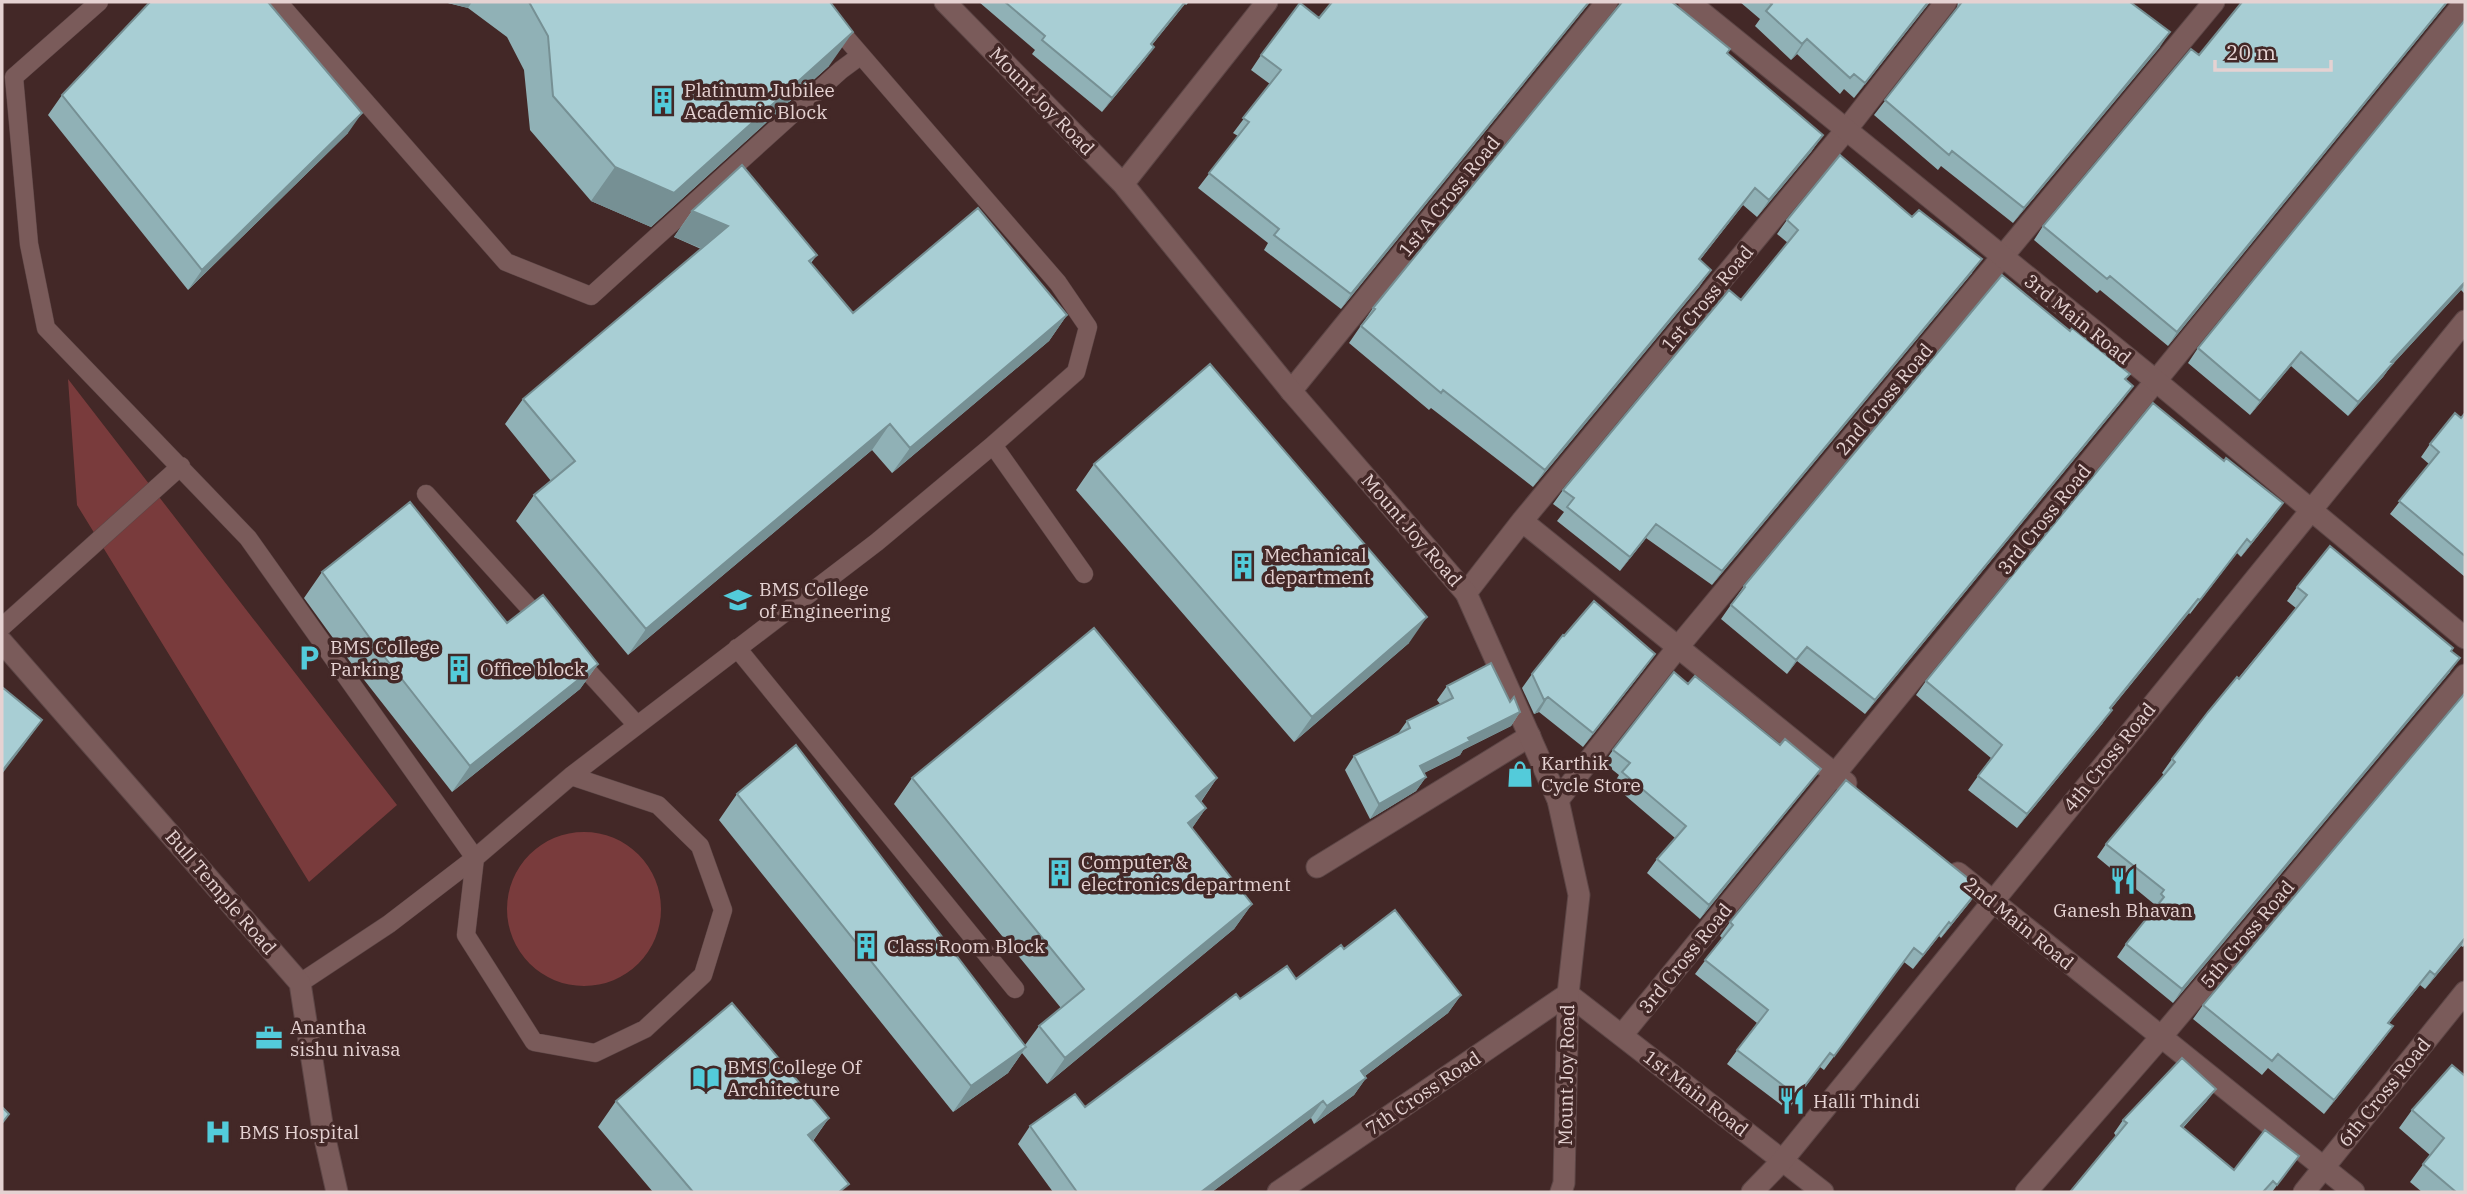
<svg xmlns="http://www.w3.org/2000/svg" width="2467" height="1194" font-family="'IBM Plex Serif',serif">
	<rect width="100%" height="100%" fill="#432827"/>
	<path fill="#793b3c" d="M68,379L397,805L309,882L77,505Z
		M507 909a77 77 0 1 1 154 0a77 77 0 1 1-154 0Z"/>
	<g fill="none" stroke-linecap="round" stroke-linejoin="round">
		<defs>
			<path id="lane" d="M99,2L14,77L29,244L46,328L248,538L475,858L466,935L534,1042L595,1053L645,1029L703,975L723,910L700,846L658,805L571,776
				M278,2L506,262L591,296L841,70L860,56
				M993,445L1084,574
				M426,494L544,624
				M2,627L181,466
				M737,648L1015,989
				M575,657L636,724
				M300,983L389,924L475,858L571,776L877,542L993,445L1076,372L1088,327L1058,283L815,2"/>
			<path id="street" d="M1291,391L1607,2
				M1522,521L1846,783
				M1466,593L1522,521L1846,130L1946,2
				M1558,800L1678,647L2214,2
				M1317,867L1530,736
				M1958,873L2354,1192
				M1622,1035L2465,2
				M1278,1192L1568,994L1823,1192
				M2026,1192L2161,1037L2465,675
				M2304,1192L2465,992"/>
			<path id="secondary" d="M945,2L1123,184L1291,391L1466,593L1558,800L1579,895L1568,994L1564,1183L1561,1192
				M1689,2L2156,381L2465,638
				M1123,184L1267,2
				M2,642L300,983L323,1130L337,1192
				M1752,1192L1782,1161L2465,321"/>
		</defs>
		<use href="#lane" stroke="#5d4646" stroke-width="19"/>
		<use href="#street" stroke="#5d4646" stroke-width="23"/>
		<use href="#secondary" stroke="#5d4646" stroke-width="23"/>
		<use href="#lane" stroke="#7a5b5a" stroke-width="18"/>
		<use href="#street" stroke="#7a5b5a" stroke-width="21"/>
		<use href="#secondary" stroke="#7a5b5a" stroke-width="21"/>
	</g>
	<path fill="#90b1b6" d="M444,2H830L829,66L651,227L591,201L530,130L524,70L507,37L468,8Z
		M979,2H1189L1186,5L1185,4L1152,45L1154,47L1144,61L1102,112L1032,54L1035,50Z
		M1590,2L1341,309L1264,250L1268,243L1198,188L1238,136L1233,133L1270,84L1251,70L1261,55L1319,18Z
		M1620,2H1672L1727,53L1823,135L1811,152L1757,217L1743,205L1700,260L1711,270L1699,287L1533,487L1431,408L1429,410L1349,343L1373,308L1618,7Z
		M1740,2H1930L1854,98L1844,89L1840,94L1797,54L1791,60L1755,26L1760,19Z
		M1958,2H2130L2160,47L2013,223L1941,166L1938,170L1874,115L1957,8Z
		M2242,2H2448L2168,346L2100,290L2097,293L2034,240L2043,226L2199,55Z
		M2465,20V292L2464,293L2461,290L2391,366L2383,377L2348,416L2291,366L2250,415L2188,363L2198,348Z
		M62,95L348,133L188,290L48,115Z
		M692,211L817,255L811,263L853,313L1067,315L1049,341L892,473L872,450L628,655L516,521L534,495L551,481L505,424L523,399L701,249L674,237Z
		M1787,220L1972,273L1712,585L1646,538L1620,571L1557,521L1564,512L1553,504L1563,490L1741,300L1788,243L1777,234Z
		M2126,380L2123,400L1865,714L1797,661L1787,674L1721,619L1744,586Z
		M2465,413V577L2390,514L2429,464L2421,457L2430,444L2461,418Z
		M1094,464L1409,643L1294,742L1076,490Z
		M2273,517L2241,557L2237,553L2190,614L2189,613L2111,709L2102,724L2017,828L1968,790L1991,758L1916,695L1926,681Z
		M322,572L507,623L598,664L580,689L452,792L354,667L304,598Z
		M2297,587L2451,651L2450,672L2173,1003L2117,957L2126,944L2154,910L2151,908L2154,904L2097,857L2106,844L2164,775L2162,773L2172,759L2296,608L2287,601Z
		M1645,668L1583,747L1539,712L1534,714L1522,688L1532,674Z
		M1688,684L1780,745L1821,769L1811,782L1700,919L1647,873L1657,859L1675,838L1613,785L1619,775L1604,763L1613,750Z
		M1447,686L1510,702L1520,712L1511,726L1463,750L1460,755L1424,773L1426,777L1416,791L1370,819L1345,770L1354,756L1397,735L1407,721L1440,704L1437,700Z
		M2465,693V944L2463,947L2461,946L2425,989L2420,985L2389,1023L2393,1026L2383,1040L2324,1114L2268,1068L2262,1075L2193,1019L2203,1005Z
		M912,778H1217L1201,802L1206,808L1192,828L1252,904L1234,929L1047,1084L1022,1053L1008,1073L953,1112L719,820L737,794L1025,1045L1039,1026L1061,1008L894,804Z
		M1980,888L1970,902L1941,938L1939,936L1913,969L1904,962L1824,1070L1820,1067L1788,1110L1727,1064L1757,1023L1695,974L1722,938L1720,936L1730,922Z
		M1344,949L1461,995L1448,1013L1365,1076L1366,1078L1354,1095L1314,1124L1311,1118L1212,1192H1053L1018,1144L1030,1126L1085,1107L1240,999L1296,979Z
		M2465,1076V1192H2422L2410,1182L2430,1155L2399,1128L2412,1110Z
		M2216,1089L2206,1102L2183,1128L2234,1170L2299,1156L2272,1192H2070L2116,1136L2114,1133L2123,1120Z
		M616,1101L829,1118L813,1141L843,1192H653L598,1127Z"/>
	<path fill="#769094" d="M444,2H472L468,8Z
		M1185,2H1186L1141,58L1151,44Z
		M1589,2H1590L1341,309L1351,294Z
		M1928,2H1930L1854,98L1865,83Z
		M2447,2H2448L2168,346L2177,332Z
		M853,32L829,66L651,227L591,201L615,167Z
		M2170,32L2160,47L2013,223L2024,208Z
		M1807,39L1797,54L1791,60L1802,44Z
		M1154,47L1144,61L1102,112L1112,98Z
		M362,113L348,133L188,290L202,270Z
		M1823,135L1811,152L1757,217L1769,200Z
		M1755,188L1743,205L1687,276L1699,259Z
		M692,211L728,226L710,252L674,237Z
		M1982,259L1972,273L1712,585L1722,571Z
		M1711,270L1699,287L1533,487L1545,470Z
		M2465,282V284L2461,290L2391,366L2383,377L2348,416L2358,402L2391,362Z
		M1067,315L1049,341L892,473L910,448Z
		M2301,352L2291,366L2250,415L2260,401Z
		M2133,386L2123,400L1865,714L1875,700Z
		M890,424L872,450L628,655L646,629Z
		M2283,503L2273,517L2241,557L2251,543Z
		M1656,524L1646,538L1620,571L1630,557Z
		M2198,599L2189,613L2100,722L2110,708Z
		M1427,617L1409,643L1294,742L1312,717Z
		M1807,647L1797,661L1787,674L1796,660Z
		M1655,654L1645,668L1583,747L1593,733Z
		M2460,658L2450,672L2173,1003L2182,989Z
		M598,664L580,689L452,792L470,766Z
		M1548,697L1539,712L1534,714L1544,700Z
		M2112,710L2102,724L2017,828L2027,814Z
		M1520,712L1511,726L1463,750L1460,755L1410,780L1420,766L1468,738Z
		M42,720L24,745L2,774V771Z
		M1821,769L1811,782L1700,919L1709,905Z
		M1426,777L1416,791L1370,819L1379,804Z
		M1217,778L1199,804L1196,796Z
		M1206,808L1188,834V823Z
		M1980,888L1970,902L1941,938L1951,924Z
		M1252,904L1234,929L1047,1084L1065,1058Z
		M1949,922L1939,936L1913,969L1923,955Z
		M2465,938L2461,946L2425,989L2435,975Z
		M2430,971L2420,985L2378,1037L2388,1023Z
		M1461,995L1448,1013L1349,1088L1361,1071Z
		M2393,1026L2383,1040L2324,1114L2334,1100Z
		M1026,1047L1008,1073L953,1112L971,1086Z
		M1366,1078L1354,1095L1314,1124L1327,1106Z
		M2216,1089L2206,1102L2171,1140L2181,1126Z
		M1323,1101L1311,1118L1212,1192H1201Z
		M829,1118L811,1143L808,1135Z"/>
	<path fill="#a8ced4" stroke="#769094" stroke-width="2" d="M150,2H268L362,113L202,270L62,95Z
		M529,2H830L853,32L674,193L615,167L553,96L548,36Z
		M1005,2H1185L1151,44L1154,47L1112,98L1042,40L1045,36Z
		M1332,2H1589L1351,294L1274,235L1279,229L1209,173L1249,122L1243,118L1281,70L1261,55L1300,3L1319,18Z
		M1622,2H1672L1730,49L1727,53L1823,135L1769,200L1755,188L1699,259L1711,270L1545,470L1443,390L1441,393L1361,326L1375,309L1373,308Z
		M1769,2H1928L1865,83L1854,74L1850,78L1807,39L1802,44L1766,11L1772,4Z
		M1962,2H2130L2170,32L2024,208L1952,151L1949,155L1885,100Z
		M2242,2H2447L2177,332L2110,276L2107,279L2043,226L2191,49L2199,55Z
		M2465,20V282L2391,362L2393,363L2358,402L2301,352L2260,401L2198,348Z
		M1840,155L1912,217L1919,210L1982,259L1722,571L1656,524L1630,557L1567,507L1574,498L1563,490L1729,290L1741,300L1798,230L1787,220Z
		M742,165L817,255L809,261L853,313L978,208L1067,315L910,448L890,424L646,629L534,495L575,461L523,399L728,226L692,211Z
		M2002,275L2070,331L2072,328L2130,374L2125,379L2133,386L1875,700L1807,647L1796,660L1731,605L1745,587L1744,586Z
		M1210,364L1427,617L1312,717L1094,464Z
		M2153,403L2224,461L2226,458L2283,503L2251,543L2247,539L2200,600L2198,599L2110,708L2112,710L2027,814L1978,776L2002,745L1926,681Z
		M2455,413L2461,418L2465,413V556L2399,501L2439,452L2430,444Z
		M410,502L507,623L543,595L598,664L470,766L372,641L322,572Z
		M2330,546L2453,648L2451,651L2460,658L2182,989L2126,944L2164,897L2161,894L2164,890L2106,844L2175,762L2172,759L2208,712L2237,677L2239,679L2307,595L2297,587Z
		M1594,601L1655,654L1593,733L1548,697L1544,700L1532,674L1563,635L1564,636Z
		M1094,628L1217,778L1196,796L1206,808L1188,823L1252,904L1065,1058L1039,1026L1084,989L912,778Z
		M1491,663L1510,702L1514,697L1520,712L1468,738L1470,741L1420,766L1426,777L1379,804L1354,756L1410,728L1407,721L1453,698L1447,686Z
		M1674,672L1688,684L1695,676L1780,745L1785,739L1821,769L1709,905L1657,859L1686,826L1622,772L1630,763L1613,750Z
		M2,687L42,720L2,771Z
		M2465,693V938L2435,975L2430,971L2388,1023L2393,1026L2334,1100L2278,1054L2272,1061L2203,1005Z
		M796,745L1026,1047L971,1086L737,794Z
		M1846,780L1980,888L1951,924L1949,922L1923,955L1914,948L1834,1056L1830,1053L1797,1096L1737,1050L1768,1010L1705,960L1733,925L1730,922Z
		M1395,910L1461,995L1361,1071L1366,1078L1327,1106L1323,1101L1201,1192H1077L1030,1126L1075,1094L1085,1107L1236,994L1240,999L1287,966L1296,979L1341,945L1344,949Z
		M732,1003L829,1118L808,1135L849,1184L839,1192H693L616,1101Z
		M2182,1058L2216,1089L2181,1126L2234,1170L2265,1130L2299,1156L2277,1185L2273,1181L2263,1192H2070L2127,1123L2123,1120Z
		M2452,1065L2465,1076V1192H2456L2423,1164L2444,1138L2412,1110Z
		M2,1107L9,1114L2,1123Z"/>
	<defs>
		<symbol id="building-bare" viewBox="-9 -9 18 18"><path d="M-4-6H4V6H1V3H-1V6H-4ZM-2.5-4.3h1.7v1.8h-1.7ZM.8-4.3h1.7v1.8H.8ZM-2.5-1h1.7V.8h-1.7ZM.8-1h1.7V.8H.8Z" fill="#53cbda" stroke="#432827" stroke-width="2.5" paint-order="stroke"/></symbol>
		<symbol id="university-bare" viewBox="-9 -9 18 18"><path d="M0-5L7-2L0 1L-7-2ZM-4 1L0 2.5L4 1V4Q0 6-4 4Z" fill="#53cbda" stroke="#432827" stroke-width="2.5" paint-order="stroke"/></symbol>
		<symbol id="parking-bare" viewBox="-9 -9 18 18"><path d="M-3.5-5.5H1a3.5 3.5 0 0 1 0 7H-1V5.5H-3.5ZM-1-3.4V-.6H.8a1.4 1.4 0 0 0 0-2.8Z" fill="#53cbda" stroke="#432827" stroke-width="2.5" paint-order="stroke"/></symbol>
		<symbol id="shop-bare" viewBox="-9 -9 18 18"><path d="M-5-2.5h2.3a2.7 3.5 0 0 1 5.4 0H5L5.5 6h-11ZM-1.5-2.5h3a1.5 2.3 0 0 0-3 0Z" fill="#53cbda" stroke="#432827" stroke-width="2.5" paint-order="stroke"/></symbol>
		<symbol id="restaurant-bare" viewBox="-9 -9 18 18"><path d="M-5-6h1v4h1v-4h1v4h1v-4h1v5L-1.5 .5V6h-2V.5L-5-1ZM5-6V6H3V1.5H1.5Q1.5-4 5-6Z" fill="#53cbda" stroke="#432827" stroke-width="2.5" paint-order="stroke"/></symbol>
		<symbol id="office-bare" viewBox="-9 -9 18 18"><path d="M-6-3h4V-5.5h4V-3h4V5H-6ZM-1-4.5V-3h2v-1.5ZM-6 0V1H6V0Z" fill="#53cbda" stroke="#432827" stroke-width="2.5" paint-order="stroke"/></symbol>
		<symbol id="library-bare" viewBox="-9 -9 18 18"><path d="M-6-4Q-3-5.5-.7-3.5V5Q-3 3-6 4ZM6-4Q3-5.5 .7-3.5V5Q3 3 6 4Z" fill="#53cbda" stroke="#432827" stroke-width="2.5" paint-order="stroke"/></symbol>
		<symbol id="hospital-bare" viewBox="-9 -9 18 18"><path d="M-5-5h3v3.5h4V-5h3V5h-3V1.5h-4V5h-3Z" fill="#53cbda" stroke="#432827" stroke-width="2.5" paint-order="stroke"/></symbol>
	</defs>
	<g fill-rule="evenodd">
		<use href="#building-bare" x="644" y="82" width="38" height="38"/>
		<use href="#building-bare" x="1224" y="547" width="38" height="38"/>
		<use href="#university-bare" x="719" y="581" width="38" height="38"/>
		<use href="#parking-bare" x="290" y="639" width="38" height="38"/>
		<use href="#building-bare" x="440" y="650" width="38" height="38"/>
		<use href="#shop-bare" x="1501" y="755" width="38" height="38"/>
		<use href="#building-bare" x="1041" y="854" width="38" height="38"/>
		<use href="#restaurant-bare" x="2104" y="862" width="38" height="38"/>
		<use href="#building-bare" x="847" y="927" width="38" height="38"/>
		<use href="#office-bare" x="250" y="1019" width="38" height="38"/>
		<use href="#library-bare" x="687" y="1059" width="38" height="38"/>
		<use href="#restaurant-bare" x="1773" y="1082" width="38" height="38"/>
		<use href="#hospital-bare" x="199" y="1113" width="38" height="38"/>
	</g>
	<g text-anchor="middle" stroke-width="7" stroke-linejoin="round" paint-order="stroke">
		<g font-size="19" fill="#e5d2d2" stroke="#432827" text-anchor="start">
			<text x="684" y="97">Platinum Jubilee<tspan x="684" dy="22">Academic Block</tspan></text>
			<text x="1264" y="562">Mechanical<tspan x="1264" dy="22">department</tspan></text>
			<text x="759" y="596">BMS College<tspan x="759" dy="22">of Engineering</tspan></text>
			<text x="330" y="654">BMS College<tspan x="330" dy="22">Parking</tspan></text>
			<text x="480" y="676">Office block</text>
			<text x="1541" y="770">Karthik<tspan x="1541" dy="22">Cycle Store</tspan></text>
			<text x="1081" y="869">Computer &amp;<tspan x="1081" dy="22">electronics department</tspan></text>
			<text x="2123" y="917" text-anchor="middle">Ganesh Bhavan</text>
			<text x="887" y="953">Class Room Block</text>
			<text x="290" y="1034">Anantha<tspan x="290" dy="22">sishu nivasa</tspan></text>
			<text x="727" y="1074">BMS College Of<tspan x="727" dy="22">Architecture</tspan></text>
			<text x="1813" y="1108">Halli Thindi</text>
			<text x="239" y="1139">BMS Hospital</text>
		</g>
		<g font-size="19" fill="#e5d2d2" stroke="#432827">
			<text transform="translate(1042 101) rotate(46)" y="7">Mount Joy Road</text>
			<text transform="translate(1449 196) rotate(-51)" y="7">1st A Cross Road</text>
			<text transform="translate(1707 298) rotate(-50)" y="7">1st Cross Road</text>
			<text transform="translate(2078 319) rotate(39)" y="7">3rd Main Road</text>
			<text transform="translate(1884 399) rotate(-50)" y="7">2nd Cross Road</text>
			<text transform="translate(2044 519) rotate(-51)" y="7">3rd Cross Road</text>
			<text transform="translate(1412 530) rotate(49)" y="7">Mount Joy Road</text>
			<text transform="translate(2109 757) rotate(-51)" y="7">4th Cross Road</text>
			<text transform="translate(221 892) rotate(49)" y="7">Bull Temple Road</text>
			<text transform="translate(2019 923) rotate(39)" y="7">2nd Main Road</text>
			<text transform="translate(2247 934) rotate(-50)" y="7">5th Cross Road</text>
			<text transform="translate(1685 958) rotate(-51)" y="7">3rd Cross Road</text>
			<text transform="translate(1566 1075) rotate(-89)" y="7">Mount Joy Road</text>
			<text transform="translate(2384 1092) rotate(-51)" y="7">6th Cross Road</text>
			<text transform="translate(1423 1093) rotate(-34)" y="7">7th Cross Road</text>
			<text transform="translate(1696 1093) rotate(38)" y="7">1st Main Road</text>
		</g>
	</g>
	<rect width="2467" height="1194" fill="none" stroke="#e5d2d2" stroke-width="7"/>
	<path d="M2215 60v10h116v-10" fill="none" stroke="#e5d2d2" stroke-width="3.5"/>
	<text x="2226" y="60" font-size="21" fill="#e5d2d2" stroke="#432827" stroke-width="5" paint-order="stroke">20 m</text>
</svg>
